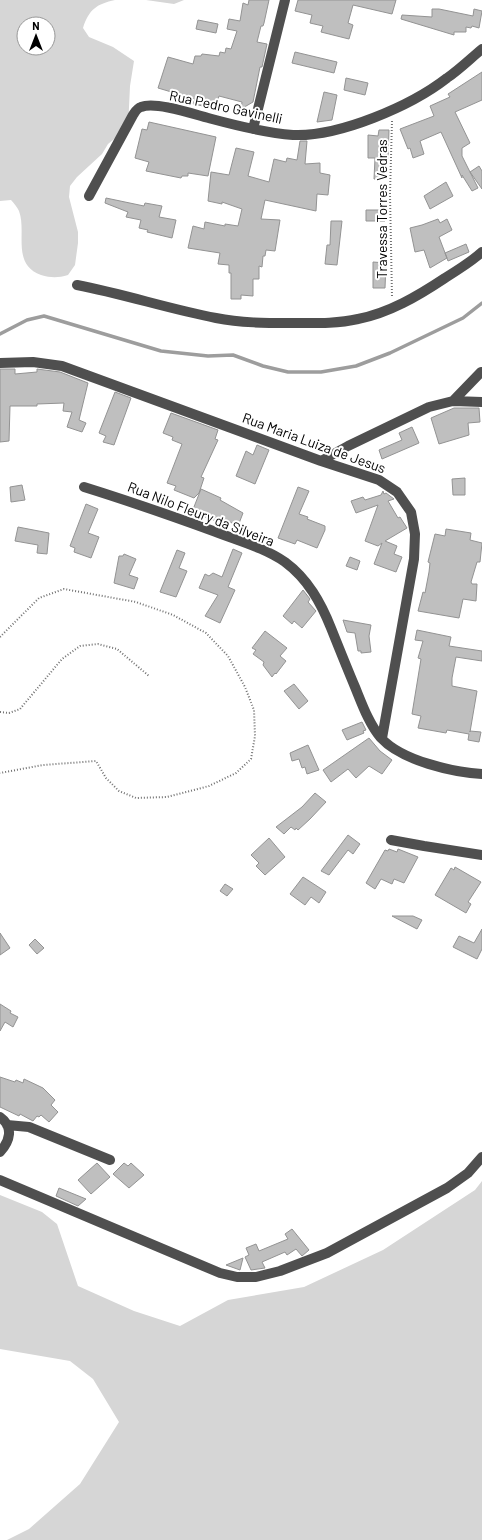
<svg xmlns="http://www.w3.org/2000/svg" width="482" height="1540" font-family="Barlow,sans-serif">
	<rect width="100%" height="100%" fill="#fff"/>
	<path fill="#d6d6d6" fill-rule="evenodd" d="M0,0H115C97,4 89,9 83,28L89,37L113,47L134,61L130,86L128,128L108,144L102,154L77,177L70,186L69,197L78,232V243L75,265L68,275C58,278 51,278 41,275C11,264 27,232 19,211C17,207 14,203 11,200L0,201ZM24,24H48V48H24Z
		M146,0H184L174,4Z
		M482,1181V1540H7L29,1529L80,1484L119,1422L93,1379L70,1361L0,1349V1195L42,1212L57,1224L78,1286L134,1311L180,1326L228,1300L304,1287L383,1250L475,1190Z"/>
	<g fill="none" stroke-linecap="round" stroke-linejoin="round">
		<path stroke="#9d9d9d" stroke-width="3.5" d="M0,334L27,320L44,316L161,351L208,356L233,355L263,366L288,372H321L356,366L390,353L463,318L482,303"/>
	</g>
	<path fill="#bfbfbf" stroke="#939393" d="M249,0H269L264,23L263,26H261L257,42L267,44L262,67H260L253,102L241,109L242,102L219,96L216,106L208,104V107L193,104L195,99L158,88L168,57L193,64L195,56H201L202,54L219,56L220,52L225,53L226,48L231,49L237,31L227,29L229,19L240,21L243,3L248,5Z
		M298,0H396L392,14L353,5L348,23L353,25L349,39L321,32L323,26L310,23L312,15L295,11Z
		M432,9H439L473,16L474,9L482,11L479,28L472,26L471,28L466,27V32H454V35L401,19L402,15L432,17Z
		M198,20L218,24L216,33L196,29Z
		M295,52L337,62L334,73L292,63Z
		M482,72V100L455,112L470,143L462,148V156L478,188L472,191L462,175V178L441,132L420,141L424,154L413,158L410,148L408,149L400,129L434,116L430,106L450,97L448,94Z
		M346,78L368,83L365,95L344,90Z
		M324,92L337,95L332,120L317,122Z
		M149,122L216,137L208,176L188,173V176H182L181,178L146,171L149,162L135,158L142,129L147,130Z
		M379,130H389L388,159H386L385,179H374L375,158H368V135L378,136Z
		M300,141H307L305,164L320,163V173L330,175L328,195L317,194L316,211L265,200L261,219L280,220L275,251L266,250L265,256H263L262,267L259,266V279H253V296L241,295V299H231V273H229V265L218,264L220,253L188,248L193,226L204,229L205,222L225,226V224L238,226L242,209L222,202V204L208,201L211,172L229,175L236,148L254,152L248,176L269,182L274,159L286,162L287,158L297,160Z
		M479,166L482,171V189L470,172Z
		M446,182L453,196L430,209L424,196Z
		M106,198L144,206L145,203L162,206L159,217L176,220L172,238L147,232L148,230L139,228L141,220L126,217L128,212L105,203Z
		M366,210H385V221H366Z
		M438,219L440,223L447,219L452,230L439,237L447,258L430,268L424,250L415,252L410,228L422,225Z
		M331,221H342L337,265L325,264L327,245H330Z
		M466,244L469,252L448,261L445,253Z
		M373,262L386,263L385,288H373Z
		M0,369H15V374L37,372V369L60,372L88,383L79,420L86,423L82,432L67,427L72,412L63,411L64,403L37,404V406H10L9,441L0,442Z
		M115,392L131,398L114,445L103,442L106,436L99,433Z
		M454,408H479L480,422L468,423L469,435L439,444L431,418Z
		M171,413L218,430L215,439L218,440L201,477L204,478L199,493L194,498L174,490L176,486L167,483L182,444L172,440L173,437L163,433Z
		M412,427L419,443L382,459L379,450L402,440L399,433Z
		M257,445L269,450L255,484L236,476L246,451L253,455Z
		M465,478V495H453L452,479Z
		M22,485L25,500L11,502L10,487Z
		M298,487L309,491L299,514L308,517L307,519L325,526V530L317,548L297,540L295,544L278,538Z
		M201,489L221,498L220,500L243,513L238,526L228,521L227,525L192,512Z
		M383,491L384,494L386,493L394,499L388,501L398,518L400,517L407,528L385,541L397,546L394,554L402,557L396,572L374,564L382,543L378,546L365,541L378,505L356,513L351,501L363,497L365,500L381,495Z
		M86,504L98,509L88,533L99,537L91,558L74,552L75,548L70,546Z
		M18,527L49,533L47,554L37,553L38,545L15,541Z
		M446,529L471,533L470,540L482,543L480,562H477L471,582L472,584H477L476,601L463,599L459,618L418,611L423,592L425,593L429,572L430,563L428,562L435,534L445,536Z
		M233,549L242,553L228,587L235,590L220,623L205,616L218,595L199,588L205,574L209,576L213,573L222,577Z
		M177,550L185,553L179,568L187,571L176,597L160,592Z
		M124,554L136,559L129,575L138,578L134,589L114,583L119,556H123Z
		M350,557L360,561L357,570L346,566Z
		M303,590L310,599L308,602L316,611L302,628L294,621L292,624L283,616Z
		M343,620L371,625L369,636L371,652L361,653V651H358L355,633L347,632Z
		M417,630L451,637L449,646L482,651V661L456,657L452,678V686L477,691L470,732V731L481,732L479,742L468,740L469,734L447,730L446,733L418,728L421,716L412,714L421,659L418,658L423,641L415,640Z
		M265,631L287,648L280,656L286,661L276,674L275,673L272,677L263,665L264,662L253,654L256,650L252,648Z
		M294,684L308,701L299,709L284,691Z
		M362,722L366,730L363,731L364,733L347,740L342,730Z
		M369,738L380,751L392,760L382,774L369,766L356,778L348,769L331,782L323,770Z
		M308,745L319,770L307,774L305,767L302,768L299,759L292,761L290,753Z
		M315,793L326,802L310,819L298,830L296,828L295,830L291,827L284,834L276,827L302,807Z
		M348,835L360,844L353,854L348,850L329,875L321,871Z
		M269,838L285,857L265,875L256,866L259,863L251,855Z
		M389,849L397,852L398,849L418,857L404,883L394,879L392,884L381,879L375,889L366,883L385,850L388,851Z
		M455,867L481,882L468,902L471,904L466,913L435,895L451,868L454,870Z
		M303,877L326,892L319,903L311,897L305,905L290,894Z
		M225,884L233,889L227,896L220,891Z
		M392,916H413L422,920L417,929Z
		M482,929V949L477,959L453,947L459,936L474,943Z
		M0,933L10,948L0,955Z
		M35,939L44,948L37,954L29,945Z
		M0,1004L11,1011L10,1013L18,1017L13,1027L5,1022L0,1031Z
		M0,1077L15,1082L16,1080L23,1083L24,1079L43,1088L55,1100L51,1105L58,1112L49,1122L41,1115L39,1117L37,1116L33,1121L20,1114L19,1116L0,1107Z
		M97,1163L110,1177L91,1194L78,1180Z
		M124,1163L128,1166L131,1163L144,1175L129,1188L113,1174Z
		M59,1188L86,1199L78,1206L56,1196Z
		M292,1229L309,1250L302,1256L296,1249L287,1255L285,1252L262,1262L265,1268L251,1270L245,1257L249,1255L246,1248L256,1244L259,1251L288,1239L285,1234Z
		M243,1258L240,1270L226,1265Z"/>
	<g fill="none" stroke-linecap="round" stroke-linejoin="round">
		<path stroke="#717171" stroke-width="2" stroke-dasharray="1 2" stroke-linecap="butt" d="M392,121L390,194L392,297
			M0,637L39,598L64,589L136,602L173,615L206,633L228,656L245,687L254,710L255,736L251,759L236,773L209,786L167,797L136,798L119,791L106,778L96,761L43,765L0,773
			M0,712L9,713L20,709L62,659L80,646L98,644L117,649L149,676"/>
		<path stroke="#4f4f4f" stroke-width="10" d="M253,129L285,0
			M89,196L133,115C135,112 137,108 141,107C156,101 196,115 212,119C238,126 266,133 293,135C339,137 411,106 447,78C460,69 471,58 482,49
			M77,285C124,294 169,309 216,318C241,323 266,323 291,323C313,323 336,324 358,319C389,313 418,296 445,278C458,270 471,262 482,252
			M0,363L33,362L62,366L321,461L379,480L397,492L411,512L415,534L414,559L382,738
			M453,401L481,372
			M321,461L348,446L429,407L453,401L482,402
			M84,487C129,501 172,516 216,532C239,541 265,548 285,562C308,579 321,603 331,628C339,648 347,668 355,687C362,704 369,724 381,738C402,761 453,772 482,774
			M391,840L424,846L482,855
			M0,1117C14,1127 10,1141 0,1152
			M7,1125L29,1127L110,1160
			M0,1180L220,1273L237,1277H256L280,1271L327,1253L447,1188L468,1173L482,1157"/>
	</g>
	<g text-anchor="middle" stroke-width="4" stroke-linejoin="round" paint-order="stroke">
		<g font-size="14" fill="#000" stroke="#fff">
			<text transform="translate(226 107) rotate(12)" y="5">Rua Pedro Gavinelli</text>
			<text transform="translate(382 209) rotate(-90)" y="5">Travessa Torres Vedras</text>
			<text transform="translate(314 443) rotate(20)" y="5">Rua Maria Luiza de Jesus</text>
			<text transform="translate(201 514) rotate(21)" y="5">Rua Nilo Fleury da Silveira</text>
		</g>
	</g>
	<g transform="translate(36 36)"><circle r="19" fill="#ffffff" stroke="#999999"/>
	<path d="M0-3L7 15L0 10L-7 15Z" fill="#000000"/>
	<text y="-6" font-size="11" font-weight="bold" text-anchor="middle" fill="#000000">N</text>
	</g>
</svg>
